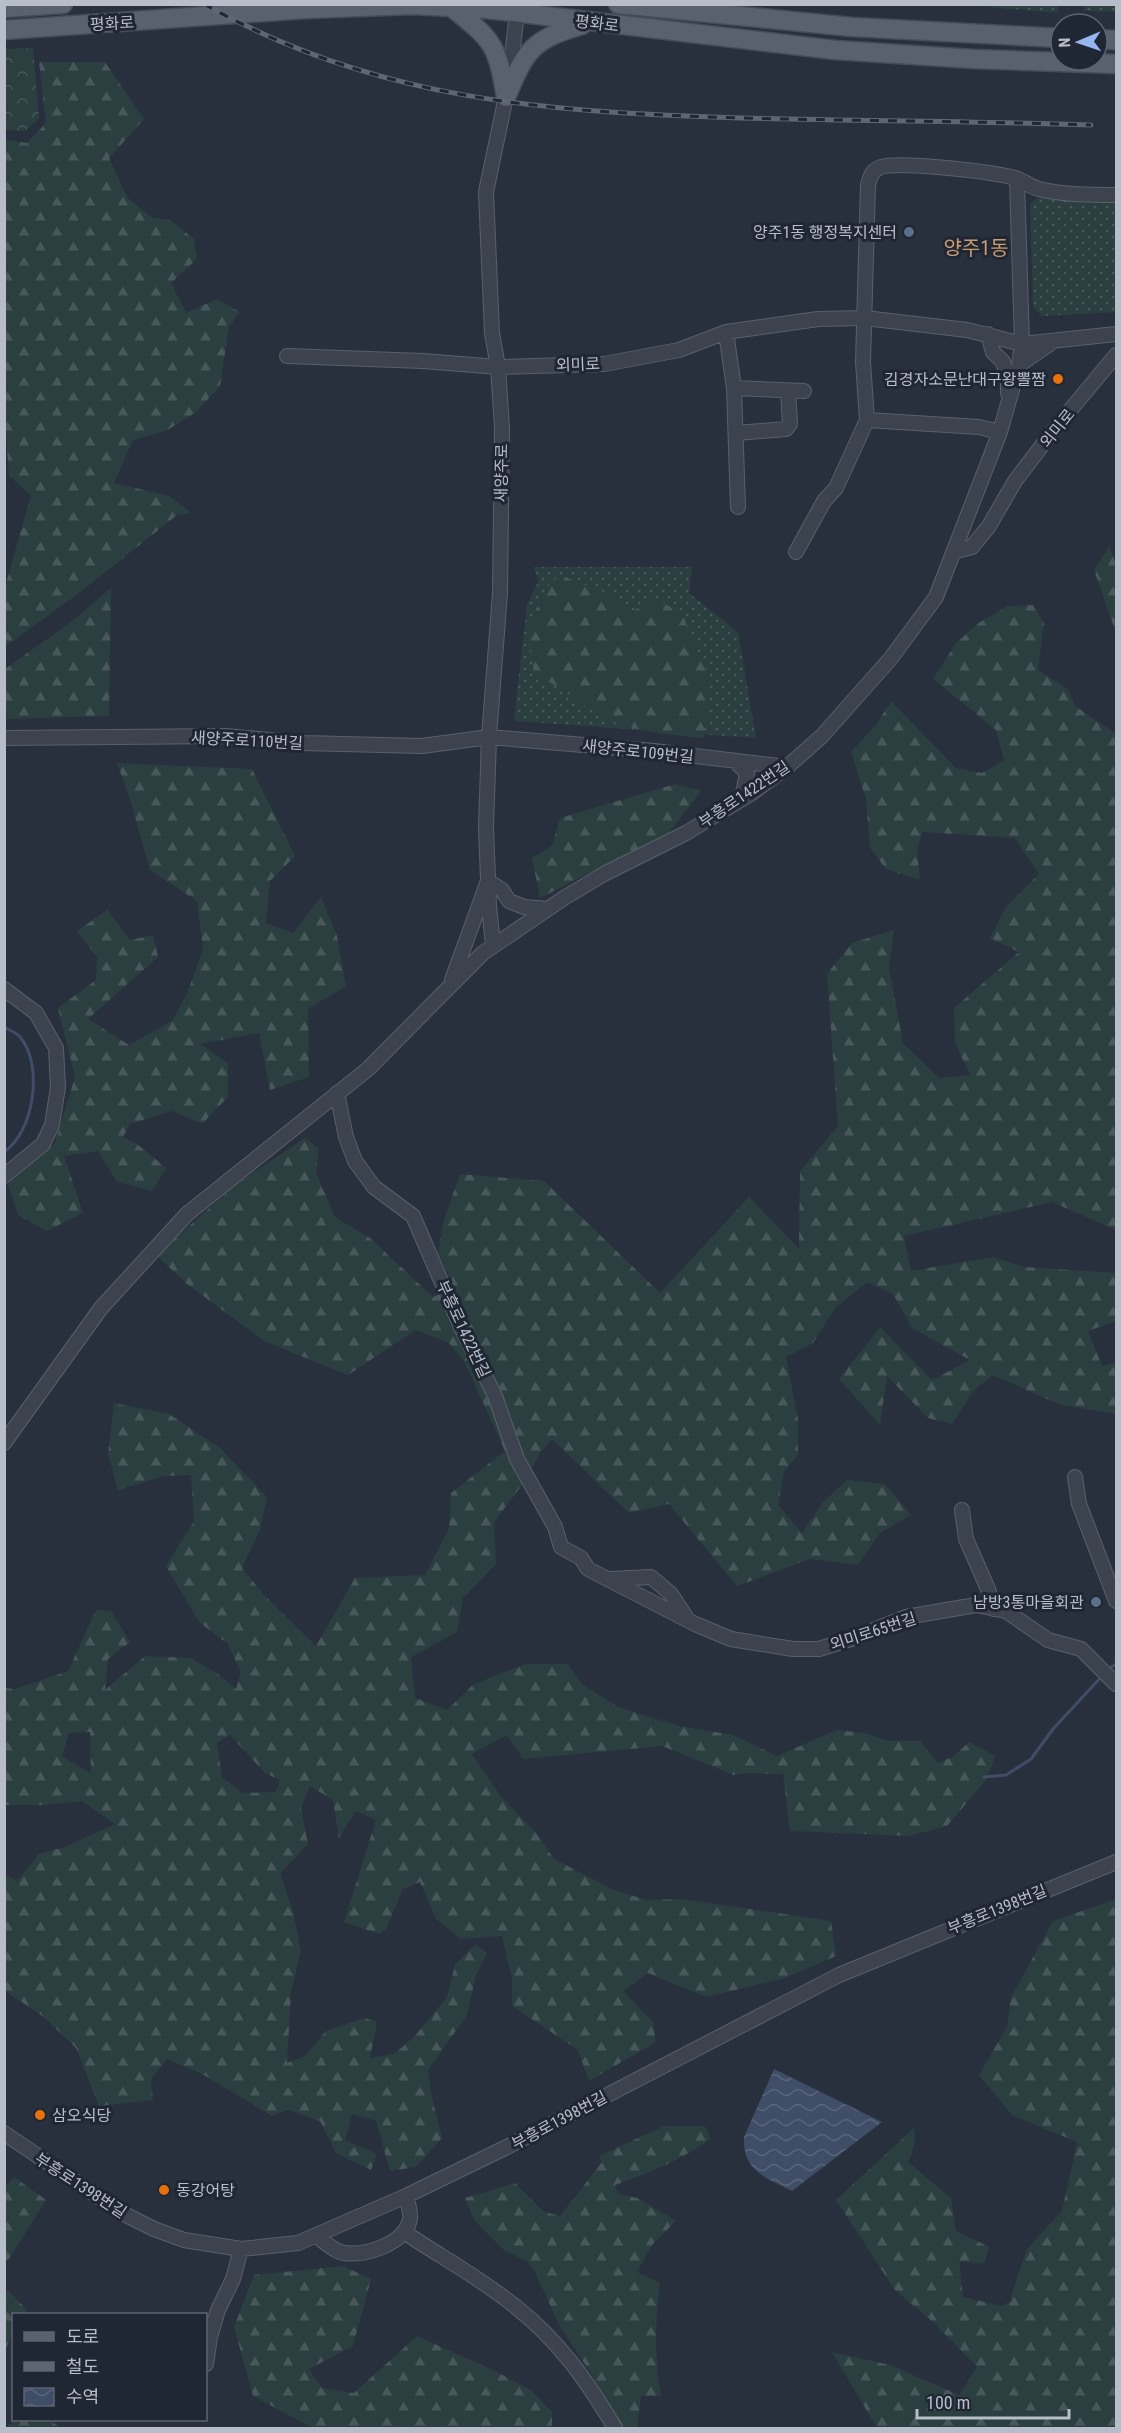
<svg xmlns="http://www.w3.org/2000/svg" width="1121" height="2433" font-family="'Roboto Condensed','Noto Sans KR',sans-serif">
	<defs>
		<pattern id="grass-dots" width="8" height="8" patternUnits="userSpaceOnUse" patternTransform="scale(1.5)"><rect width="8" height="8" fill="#2b3e40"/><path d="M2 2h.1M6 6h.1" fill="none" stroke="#48585a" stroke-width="1.8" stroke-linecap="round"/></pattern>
		<pattern id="forest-firs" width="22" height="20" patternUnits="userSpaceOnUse" patternTransform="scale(1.5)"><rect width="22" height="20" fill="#2b3e40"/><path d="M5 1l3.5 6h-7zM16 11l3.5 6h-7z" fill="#48585a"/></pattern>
		<pattern id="park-crowns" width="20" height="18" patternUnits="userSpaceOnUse" patternTransform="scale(1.5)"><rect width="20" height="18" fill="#2b3e40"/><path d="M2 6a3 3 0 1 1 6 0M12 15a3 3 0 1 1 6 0" fill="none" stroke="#48585a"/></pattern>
		<pattern id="water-waves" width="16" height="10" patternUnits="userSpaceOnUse" patternTransform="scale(1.5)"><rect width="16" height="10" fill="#3f4d66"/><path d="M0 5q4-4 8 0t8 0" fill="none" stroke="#59657b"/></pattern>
	</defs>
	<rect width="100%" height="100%" fill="#28303e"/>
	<path fill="url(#grass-dots)" d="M969,5L1059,4V5L1058,13Z
		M1085,5H1116V12L1084,11Z
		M1041,196L1116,201V312L1042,316L1033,307L1030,203Z
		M533,567H692L689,593L738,632L756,738L514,721L527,604L539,580Z"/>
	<path fill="url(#forest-firs)" fill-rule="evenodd" d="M39,62H105L144,119L109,158L127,197L151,217L170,220L194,239L197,259L171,283L186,313L217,299L240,312L229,327L220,386L195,413L166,431L133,440L114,483L169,496L191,513L177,515L83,590L5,647V587L31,495L9,476L4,405L5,140L27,143L46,123Z
		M1109,546L1116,564V633L1094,570Z
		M562,576L610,594L629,615L653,596L683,615L694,645L711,679L704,738C677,736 648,733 622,725C590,714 565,687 534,674L528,627L551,581Z
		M111,588L109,716L5,719V669L71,622Z
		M1033,605L1044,623L1038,670L1068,689L1075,706L1116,734V1230L1052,1202L904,1236L911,1271L993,1257L1024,1267L1116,1273V1321L1088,1331L1102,1366L1116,1363V1414L1061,1405L993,1375L974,1390L952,1424L928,1418L887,1376L880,1425L839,1379L880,1327L932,1380L970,1360L913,1329L893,1294L867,1282L835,1308L813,1343L786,1357L798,1419V1455L784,1471L778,1505L802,1533L823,1502L847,1480L885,1484L911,1515L880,1533L858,1565L810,1559L737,1586L669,1504L629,1513L552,1439L540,1453L525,1481L494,1522L496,1564L463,1598L457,1632L411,1657L415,1698L447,1710L474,1684L525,1664H568L582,1684L618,1707L679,1726L733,1735L777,1756L837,1730L865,1733L889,1741H920L938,1763L954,1756L969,1742L995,1756L987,1779L947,1826L909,1836L790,1831L783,1774L749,1773L734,1775L662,1746L523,1759L507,1735L472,1754L502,1798L535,1832L554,1859L614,1890L647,1900L682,1899L831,1921L836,1956L785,1978L706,1997L648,1973L623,1991L653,2022L656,2042L589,2081L578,2050L512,2006V1979L502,1936L461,1939L436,1919L420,1882L403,1889L386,1929L379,1934L344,1922L376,1820L356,1811L339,1838L333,1800L310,1786L301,1808L308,1844L280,1874L293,1911L301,1951L291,1992L287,2063L305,2056L326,2031L365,2018L377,2022L370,2058L394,2054L414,2037L447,1997L455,1965L475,1944L487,1953L476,1975L467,2015L428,2070L431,2094L442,2138L416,2167L390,2171L376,2121L352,2114L345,2140L377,2154L371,2170L336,2153L320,2121L288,2110L272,2116L204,2075L167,2059L151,2079L153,2100L99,2106L76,2048L44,2017L5,1991L4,1874L17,1881L39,1854L65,1847L115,1824L82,1801L45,1805H5V1688L15,1689L68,1671L96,1610L111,1611L130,1642L108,1659L105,1690L145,1656L191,1658L218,1674L236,1689L241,1672L227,1643L199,1622L166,1566L194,1521L191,1475L163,1476L118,1490L108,1454L114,1403L169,1414L220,1448L267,1497L260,1530L242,1568L264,1595L316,1646L355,1578L425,1575L449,1528L451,1493L505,1451L465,1363L449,1343L416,1330L348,1375L264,1341L187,1284L156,1255L238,1183L305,1138L319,1149L316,1172L335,1217L370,1238L433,1297L454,1287L438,1252L444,1220L460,1174L544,1181L660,1293L749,1197L799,1249L800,1171L838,1126L827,974L852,943L894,930L889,968L903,1043L939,1078L970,1075L955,1043L954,1008L1019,952L990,938L1006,907L1039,874L1015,838L923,832L917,848L920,880L886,869L870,848L866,799L851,752L876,725L891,701L956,768L982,773L1004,760L996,730L933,679L956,643L980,622L1008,606ZM90,1732L91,1773H90L62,1756L69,1733ZM230,1735L265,1773L280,1780L276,1792L243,1793L222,1777L217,1743Z
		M117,763L252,769L295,856L270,881L266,923L293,933L321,897L337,936L346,986L308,1009L309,1077L270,1090L259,1033L200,1044L228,1063V1097L202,1124L172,1111L130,1124L123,1137L137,1144L166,1168L152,1191L117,1182L98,1151L64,1156L83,1213L47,1231L18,1215L8,1184L55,1143L75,1077L58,1008L96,980L97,957L77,931L107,910L130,940L153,935L158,957L88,1019L129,1045L172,1021L187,994L203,949L197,901L150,870L128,793Z
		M675,784L701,791L660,844L591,872L540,898L532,858L552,846L560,818Z
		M1116,1899V2428H877L832,2352L890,2365L959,2395L977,2367L933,2322L895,2290L836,2200L914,2128L915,2143L908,2162L951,2198L956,2231L989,2247L984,2264L959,2261L963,2297L1002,2306L1013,2300L1010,2299L1027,2249L1062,2211L1077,2142L1012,2115L979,2075L1007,2027L1011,1997L1053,1921Z
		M664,2126H705L711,2139C678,2161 652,2172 615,2185L619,2194L637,2198L676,2221L652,2245L637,2272L660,2283C655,2323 654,2355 661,2396H641L637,2428H606L594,2378L559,2325L535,2272L527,2261L505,2251L474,2220L465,2198L515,2183L544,2212L560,2216L602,2162L599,2156Z
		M14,2177L46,2200L9,2259L5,2261V2187Z
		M343,2266L371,2279L353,2346L309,2369L322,2388L354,2393L417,2336L493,2370L531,2390L552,2412V2428H313L253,2396L234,2327L254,2275Z
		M8,2290L27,2310L24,2314H14L13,2334L5,2350V2292Z
		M15,2420H49L61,2428H5Z"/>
	<path fill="url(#park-crowns)" d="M33,48L39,118L25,131L5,130V49Z"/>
	<path fill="url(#water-waves)" d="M774,2069L882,2122L792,2191C766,2178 742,2171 744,2137Z"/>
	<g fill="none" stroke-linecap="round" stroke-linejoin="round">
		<path stroke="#3f4d66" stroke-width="3" d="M4,1027C9,1030 17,1033 20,1037C44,1065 34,1132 4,1152
			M1107,1670L1116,1664
			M984,1777L1006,1775L1031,1759L1053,1729L1103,1675"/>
		<defs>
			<path id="minor" d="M726,332L734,388L738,507
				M988,334L993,352L1003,362L1008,379V393
				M287,356L423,361L498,367L604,364L679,350L726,332L818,319L865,318L967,330L1022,344L1116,334
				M1019,365L1054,341
				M734,388L804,391
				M867,420L979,427L1000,432
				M736,433L786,429L790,424L788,391
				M796,552L824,501L836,488L867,420L863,362L868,185C870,177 872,170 881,167C900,161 998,172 1018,179C1025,182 1031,187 1039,189C1064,195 1091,195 1116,195
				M953,552L972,547L989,526L1015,481L1057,426L1116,355
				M4,738L226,736L303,743L422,746L489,737L654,751L787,767
				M735,761L747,773L742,799
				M493,945L489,906L486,827L489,737L500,593L502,428L498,367L492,333L486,192L509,82L518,4
				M452,980L488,881L502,890L509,901L524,907L548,909
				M4,989L36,1013L56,1048L58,1087L52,1125L43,1144L4,1176
				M337,1093L346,1137L355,1161L374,1187L413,1216L461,1327L495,1396L517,1459L555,1527L561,1547L581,1558L588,1569L695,1624L731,1639L793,1649H819L854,1638L906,1617L976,1605L1006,1611L1048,1640L1081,1649L1116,1684
				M4,1443L101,1308L187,1214L368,1069L483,953L564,898L604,874L686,833L752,793L787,767L822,736L891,658L936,597L1000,432L1019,365L1022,344L1017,179
				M1075,1477L1079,1504L1116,1601
				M962,1510L966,1539L988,1589L994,1609
				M610,1579L651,1577L671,1594L686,1617
				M4,2133L122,2213L154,2229L184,2240L241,2249L298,2243L406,2196L511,2145L839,1975L1116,1862
				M404,2232C441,2257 482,2279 516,2307C560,2342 587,2381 615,2428
				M316,2236C324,2241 335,2252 344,2253C366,2256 405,2244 410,2219C411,2213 408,2203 406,2196
				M206,2364L210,2337L218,2310L233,2279L241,2249"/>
			<path id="major" d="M618,4L852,27L1061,38
				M451,7C493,40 497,44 506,97
				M4,8L63,4
				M4,30L306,9L413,5L487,9L835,50L974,59L1116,64
				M1097,39L1116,40
				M506,97C526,50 531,40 582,25"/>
		</defs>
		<use href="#minor" stroke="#59606c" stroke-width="16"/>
		<use href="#major" stroke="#454b58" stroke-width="21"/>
		<use href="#minor" stroke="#3c434e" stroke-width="14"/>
		<use href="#major" stroke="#5a616e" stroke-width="18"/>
		<defs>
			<path id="rail" d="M204,4C377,101 548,112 741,118C857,121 974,121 1091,125"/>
		</defs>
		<use href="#rail" stroke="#5e6675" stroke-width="5"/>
		<use href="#rail" stroke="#202734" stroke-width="3" stroke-dasharray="9" stroke-linecap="butt"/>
	</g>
	<g fill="#5c6f8a" stroke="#202734" stroke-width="2">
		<circle cx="909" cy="232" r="6"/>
		<circle cx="1096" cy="1602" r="6"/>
	</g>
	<g fill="#e8710a" stroke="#202734" stroke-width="2">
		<circle cx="1058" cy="379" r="6"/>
		<circle cx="40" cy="2115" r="6"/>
		<circle cx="164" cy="2190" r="6"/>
	</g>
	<g text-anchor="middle" stroke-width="6" stroke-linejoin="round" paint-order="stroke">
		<g font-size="16" fill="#b8bec9" stroke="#202734">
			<text transform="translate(112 23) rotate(-3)" y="6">평화로</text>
			<text transform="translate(597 23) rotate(7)" y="6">평화로</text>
			<text transform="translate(578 364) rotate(-2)" y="6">외미로</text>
			<text transform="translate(1057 428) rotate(-51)" y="6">외미로</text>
			<text transform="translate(501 473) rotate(-89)" y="6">새양주로</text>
			<text transform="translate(247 740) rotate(3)" y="6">새양주로110번길</text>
			<text transform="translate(638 751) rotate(6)" y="6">새양주로109번길</text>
			<text transform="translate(744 794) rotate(-34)" y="6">부흥로1422번길</text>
			<text transform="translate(464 1329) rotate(65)" y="6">부흥로1422번길</text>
			<text transform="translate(873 1631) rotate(-18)" y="6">외미로65번길</text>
			<text transform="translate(997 1909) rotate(-22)" y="6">부흥로1398번길</text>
			<text transform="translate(559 2120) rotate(-28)" y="6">부흥로1398번길</text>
			<text transform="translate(81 2185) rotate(33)" y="6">부흥로1398번길</text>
		</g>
		<g font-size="16" fill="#b8bec9" stroke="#202734" text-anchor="end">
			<text x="897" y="238">양주1동 행정복지센터</text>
			<text x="1046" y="385">김경자소문난대구왕뽈짬</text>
			<text x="1084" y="1608">남방3통마을회관</text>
			<text x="52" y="2121" text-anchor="start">삼오식당</text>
			<text x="176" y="2196" text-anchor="start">동강어탕</text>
		</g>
		<g font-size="20" fill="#cc9c70" stroke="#202734">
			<text x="976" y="255">양주1동</text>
		</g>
	</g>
	<rect width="1121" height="2433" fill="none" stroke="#b8bec9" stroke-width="12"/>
	<rect x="12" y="2313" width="195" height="108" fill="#202734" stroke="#5d6370" stroke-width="1.5"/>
	<rect x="24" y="2332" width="30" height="9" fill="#5a616e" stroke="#5d6370" stroke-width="1.5"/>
	<text x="66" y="2343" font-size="18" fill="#b8bec9">도로</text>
	<rect x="24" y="2362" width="30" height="9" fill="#5e6675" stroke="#5d6370" stroke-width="1.5"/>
	<text x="66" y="2373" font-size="18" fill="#b8bec9">철도</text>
	<rect x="24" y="2388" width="30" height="18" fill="url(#water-waves)" stroke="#5d6370" stroke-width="1.5"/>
	<text x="66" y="2403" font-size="18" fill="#b8bec9">수역</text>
	<g transform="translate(1079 42) rotate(268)"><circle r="28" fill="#202734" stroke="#5d6370" stroke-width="1.5"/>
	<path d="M0-4.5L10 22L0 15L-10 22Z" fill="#97b5ef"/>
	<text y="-9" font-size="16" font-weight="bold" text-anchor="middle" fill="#b8bec9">N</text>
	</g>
	<path d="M917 2409v9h152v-9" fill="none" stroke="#b8bec9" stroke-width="3"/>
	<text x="926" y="2409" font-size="18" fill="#b8bec9" stroke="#202734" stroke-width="4.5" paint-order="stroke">100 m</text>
</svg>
